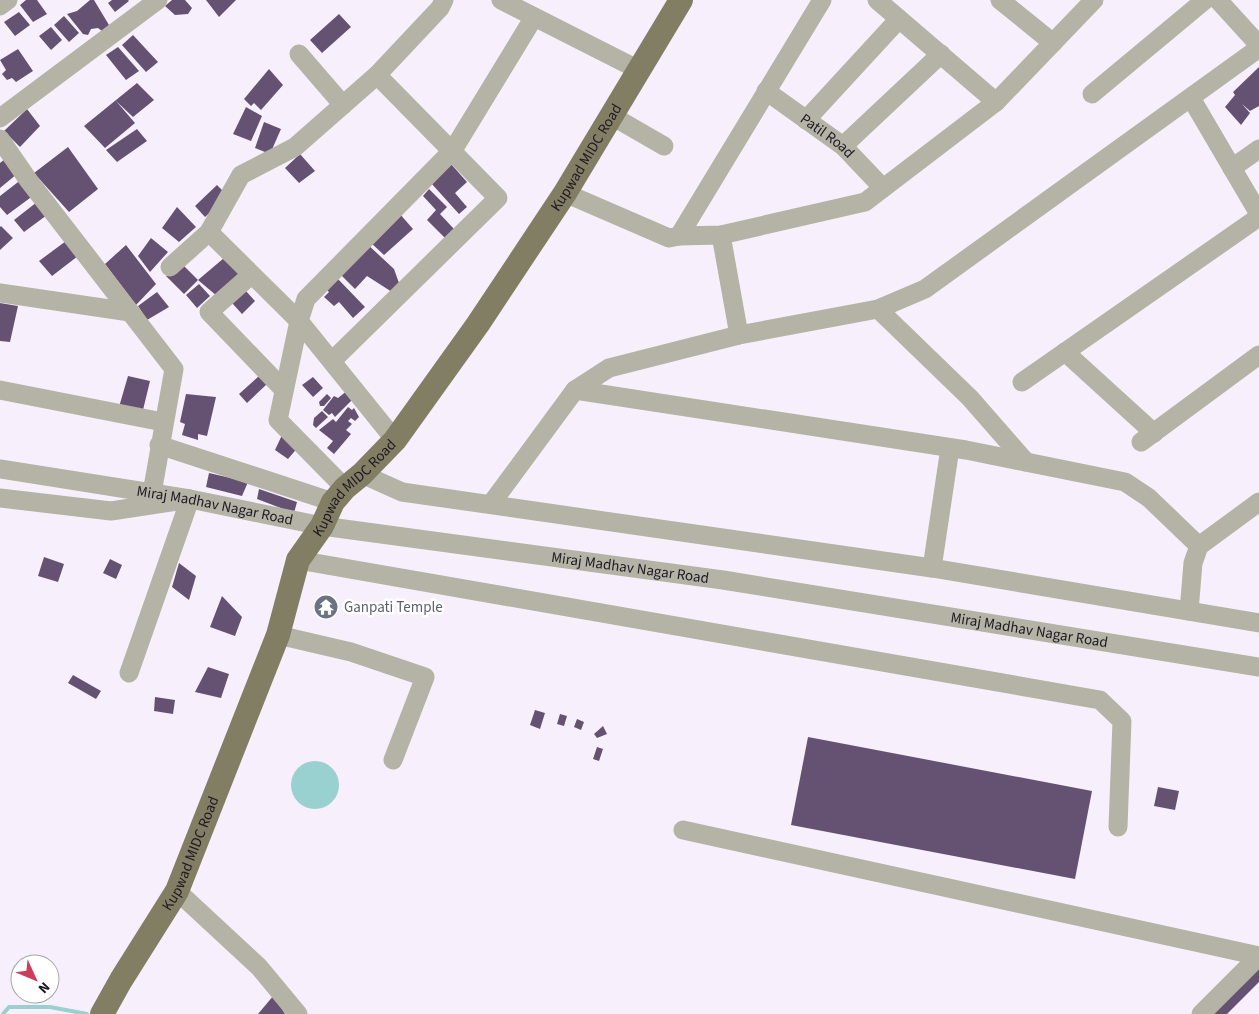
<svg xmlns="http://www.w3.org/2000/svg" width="1259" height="1014" font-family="'Source Sans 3',sans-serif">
	<rect width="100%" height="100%" fill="#f7f0fc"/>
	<path fill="#99d0d0" d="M291 785a24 24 0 1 1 48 0a24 24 0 1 1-48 0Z"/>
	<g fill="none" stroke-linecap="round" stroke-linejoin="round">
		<path stroke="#99d0d0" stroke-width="4" d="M3,1014L9,1007H50L87,1014"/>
	</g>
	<path fill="#655272" d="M26,0H37L47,14L33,22L20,5Z
		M90,0H94L109,25L102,31L98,28L91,29L88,35L83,34L67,14L77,11Z
		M112,0H128L129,1L115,12L108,3Z
		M172,0H185L192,8L188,14L175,15L165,6Z
		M206,0H236L219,17Z
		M19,12L30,25L15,36L4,22Z
		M339,14L351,27L322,53L310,40Z
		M64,16L79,33L69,42L54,25Z
		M51,27L62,40L51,50L39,36Z
		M133,35L158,62L146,72L122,45Z
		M118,47L139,71L126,80L106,55Z
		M18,49L33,71L16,82L12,78L7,80L2,74L6,70L0,60Z
		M1259,67V106L1250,111L1242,104L1250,113L1241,125L1225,107L1235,95L1233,92Z
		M269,69L283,85L261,110L254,103L251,106L244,99Z
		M137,83L154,100L133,117L116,101L135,123L105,148L84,126Z
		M246,107L262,116L251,141L233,134Z
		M27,109L40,126L20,147L4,131Z
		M264,122L281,129L270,154L255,148Z
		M137,129L147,141L117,162L106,150Z
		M68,147L98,189L69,212L34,173Z
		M300,154L315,171L299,183L285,168Z
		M5,159L17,174L0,188V163Z
		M451,164L467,182L455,193L467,207L459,214L431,183Z
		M22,179L34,195L7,215L0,207V196Z
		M217,185L228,196L205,217L195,206Z
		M429,189L447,207L440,214L454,229L445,238L427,220L436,210L423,196Z
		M37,202L47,215L24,232L14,220Z
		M177,207L196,227L179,242L162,228Z
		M399,213L413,229L384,255L370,242Z
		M1,226L13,238L0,250V227Z
		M151,238L168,252L150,272L138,256Z
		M66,241L78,256L52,276L39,261Z
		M366,243L394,269L399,283L392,292L367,276L355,289L338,272Z
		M126,245L156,284L136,305L105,264Z
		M224,258L241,277L217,296L198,280Z
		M180,262L198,280L184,294L166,276Z
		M337,278L365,307L353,318L339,302L334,306L324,297L329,292L325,288Z
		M199,284L210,296L197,308L186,295Z
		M245,290L255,301L242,314L232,303Z
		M157,292L169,307L147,320L138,306Z
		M0,303L18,306L10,342L0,341Z
		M128,376L150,381L143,410L119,407Z
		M259,376L267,384L247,403L239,394Z
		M313,377L323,388L313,397L302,385Z
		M348,390L356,396L335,417L332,413L329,415L323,410L334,396L338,398Z
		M186,394L216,397L207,436L198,434V440L182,435L185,424L180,422Z
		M327,394L331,398L324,406H320L319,402Z
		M348,407L352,410L354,408L359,417L355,421L351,418L348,421L352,424L346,430L351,434L334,454L327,448L333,441L319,430L333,419L336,422Z
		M322,411L328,417L316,428L313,425L314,418Z
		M282,435L300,445L288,459L275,450Z
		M209,473L248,482L242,496L206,487Z
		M259,489L297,502L294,513L257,499Z
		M44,557L64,564L58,582L38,576Z
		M110,559L122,565L116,579L103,573Z
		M179,563L196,576L189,600L172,587Z
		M222,596L242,617L235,636L210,627Z
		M208,667L229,674L221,698L195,692Z
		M73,675L101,691L96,699L68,683Z
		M155,697L175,700L173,714L154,711Z
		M535,710L545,713L540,729L530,725Z
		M560,714L567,716L564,726L557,724Z
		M577,719L584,722L581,730L574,727Z
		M603,726L607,734L597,738L594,734Z
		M808,737L1092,791L1075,879L791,825Z
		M597,747L603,749L599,761L593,759Z
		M1158,787L1179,791L1175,810L1154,806Z
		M1259,964V982L1227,1014H1209Z
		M274,995L285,1014H258Z"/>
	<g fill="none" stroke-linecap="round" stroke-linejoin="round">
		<g stroke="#b5b3a5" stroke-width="19">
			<path d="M501,0L639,70"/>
			<path d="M877,0L996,102"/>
			<path d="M1000,0L1053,43"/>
			<path d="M1218,0L1259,45"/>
			<path d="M0,6L8,0"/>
			<path d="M299,54L343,105"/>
			<path id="s1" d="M766,91L843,146L883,188"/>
			<path d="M1092,94L1205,0"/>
			<path d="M1191,98L1259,214"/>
			<path d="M612,116L664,146"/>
			<path d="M0,118L158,0"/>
			<path d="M806,120L899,19"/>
			<path d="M0,139L29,181L174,369L152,493"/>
			<path d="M843,146L941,54"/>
			<path d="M1232,168L1259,149"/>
			<path d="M565,193L669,238L679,236L822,0"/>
			<path d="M209,232L299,321L278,420L345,488"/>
			<path d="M721,235L739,335"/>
			<path d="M679,236L721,235L865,202L996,102L1094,0"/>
			<path d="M170,267L209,232L241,175L295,147L377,75L440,8L444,0"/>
			<path d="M251,275L209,312L284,390"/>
			<path d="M0,293L130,312"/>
			<path d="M878,309L970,398L1026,462"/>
			<path d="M1065,352L1154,433"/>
			<path d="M332,361L498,198L377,75"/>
			<path d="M1022,382L1259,217"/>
			<path d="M0,390L163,422"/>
			<path d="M575,390L966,450L1125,482L1149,498L1199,546"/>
			<path d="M395,440L299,321L306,299L453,150L534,17"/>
			<path d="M1141,442L1259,355"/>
			<path d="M159,445L333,502"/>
			<path id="s2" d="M0,469L190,499L322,526L723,580L1259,667"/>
			<path d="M362,474L402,492L932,568L1259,623"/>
			<path d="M0,498L111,511L190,499L129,673"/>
			<path d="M491,504L575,390L609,368L739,335L878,309L925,289L1259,48"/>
			<path d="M298,560L1100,700L1122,721L1118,827"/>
			<path d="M932,568L950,448"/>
			<path d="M1189,611L1193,563L1199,546L1259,502"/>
			<path d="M278,635L351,652L425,677L393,760"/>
			<path d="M683,830L1259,956"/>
			<path d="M177,891L259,967L298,1014"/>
			<path d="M1201,1014L1259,956"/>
		</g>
		<path stroke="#817e64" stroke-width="24" id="s3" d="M102,1014L121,980L177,891L278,635L298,560L322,526L333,502L345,488L362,474L395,440L478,324L565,193L681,0"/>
	</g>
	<defs>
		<symbol id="temple-disc" viewBox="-11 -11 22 22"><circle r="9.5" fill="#6b7280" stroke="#fff"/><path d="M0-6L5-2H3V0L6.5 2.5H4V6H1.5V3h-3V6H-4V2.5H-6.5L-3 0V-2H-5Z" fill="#fff"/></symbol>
	</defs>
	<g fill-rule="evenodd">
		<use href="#temple-disc" x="312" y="593" width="28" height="28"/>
	</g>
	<g text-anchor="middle" stroke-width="5" stroke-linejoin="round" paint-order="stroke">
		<g font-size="15" fill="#1e1823" stroke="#fff">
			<text dy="5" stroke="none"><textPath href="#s1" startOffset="76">Patil Road</textPath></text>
			<text dy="5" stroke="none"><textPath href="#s3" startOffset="994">Kupwad MIDC Road</textPath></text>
			<text dy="5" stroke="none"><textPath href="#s3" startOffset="589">Kupwad MIDC Road</textPath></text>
			<text dy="5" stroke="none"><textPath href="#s2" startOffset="218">Miraj Madhav Nagar Road</textPath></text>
			<text dy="5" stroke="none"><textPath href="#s2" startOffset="638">Miraj Madhav Nagar Road</textPath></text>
			<text dy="5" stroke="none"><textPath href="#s2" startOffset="1042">Miraj Madhav Nagar Road</textPath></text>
			<text dy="5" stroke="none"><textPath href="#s3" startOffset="184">Kupwad MIDC Road</textPath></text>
		</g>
		<g font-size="15" fill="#5b616d" stroke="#fff" text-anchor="start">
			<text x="344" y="612">Ganpati Temple</text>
		</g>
	</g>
	<g transform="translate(35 979) rotate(134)"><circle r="24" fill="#ffffff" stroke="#a5a3a7"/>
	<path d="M0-4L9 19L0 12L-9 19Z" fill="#ce3e5c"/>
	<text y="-8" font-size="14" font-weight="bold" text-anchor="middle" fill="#1e1823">N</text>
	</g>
</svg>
